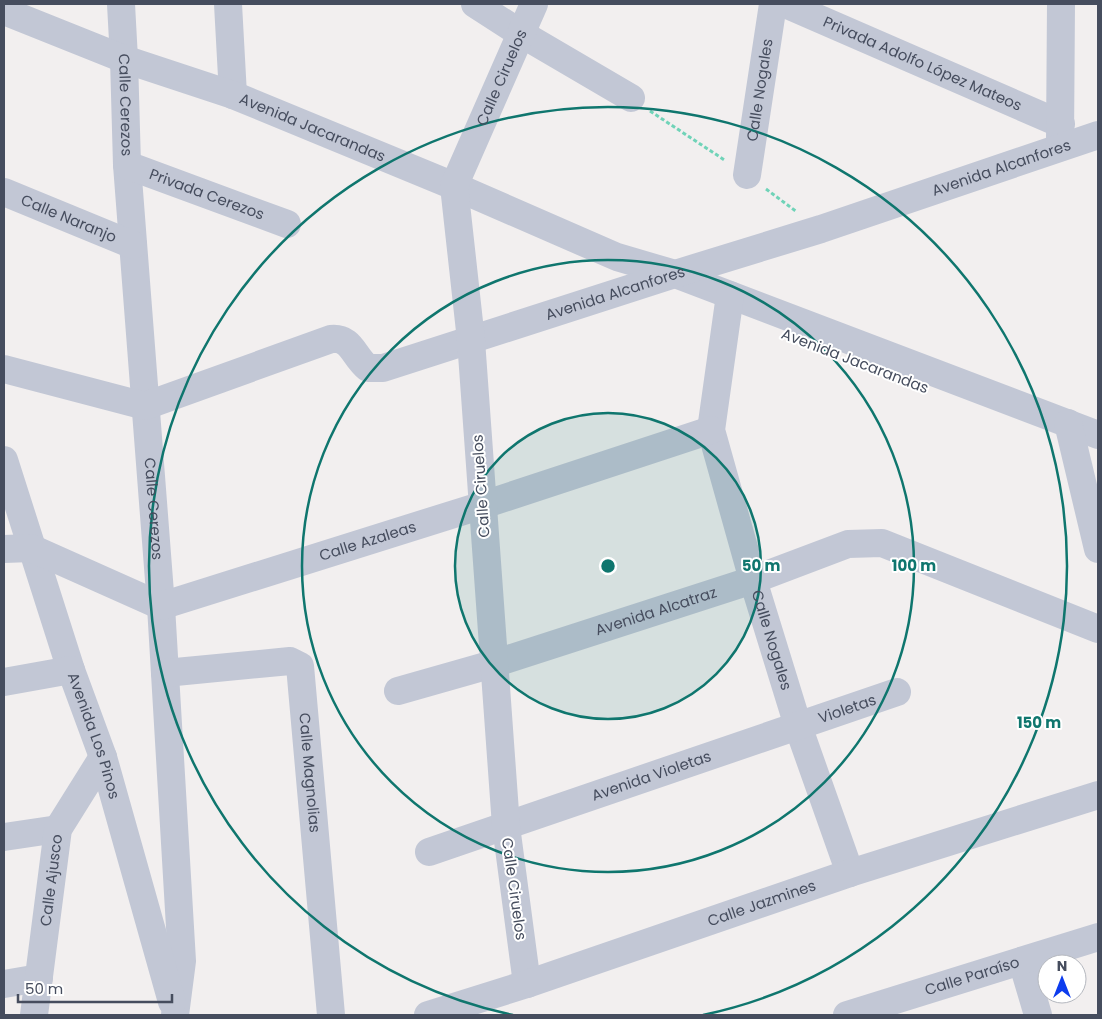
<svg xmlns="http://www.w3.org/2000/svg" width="1102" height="1019" font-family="Poppins,sans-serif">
	<rect width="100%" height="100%" fill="#f2efef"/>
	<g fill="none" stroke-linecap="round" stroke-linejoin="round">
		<path stroke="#70d3b8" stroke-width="3" stroke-dasharray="4 2.5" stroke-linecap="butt" d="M650,111L726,161
			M766,189L797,212"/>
		<g stroke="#c2c7d5" stroke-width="28">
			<path id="s1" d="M121,4L124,59L127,165L161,606L182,961L175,1015"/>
			<path d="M228,4L233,95"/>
			<path d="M475,4L520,33L631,98"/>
			<path id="s2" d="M785,4L1061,124"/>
			<path id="s3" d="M4,11L124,59L233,95L454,186L617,257L675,274L1098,435"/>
			<path d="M1060,140L1061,4"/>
			<path id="s4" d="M127,165L287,224"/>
			<path id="s5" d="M747,175L773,4"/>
			<path id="s6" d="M4,192L133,245"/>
			<path id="s7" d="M730,295L711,430L753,580L798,726L850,873"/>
			<path id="s8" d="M4,369L145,406L331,339C352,337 353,356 368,368H383L675,274L821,229L1098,135"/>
			<path d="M1068,423L1098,549"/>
			<path id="s9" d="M4,460L71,670L103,757L172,1002"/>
			<path id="s10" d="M4,549L31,548L161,606L483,505L711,430"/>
			<path id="s11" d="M165,673L290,661L300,666L331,1015"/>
			<path d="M4,682L71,670"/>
			<path id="s12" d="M398,691L493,664L753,580L848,544L882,543L1098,629"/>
			<path d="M4,837L58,829"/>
			<path id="s13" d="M429,852L897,692"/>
			<path d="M1022,961L1038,1015"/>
			<path d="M4,984L39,978"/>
			<path id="s14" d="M527,984L506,826L471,340L454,186L534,4"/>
			<path id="s15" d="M34,1015L58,829L103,757"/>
			<path id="s16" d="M428,1015L527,984L850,873L1098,795"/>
			<path id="s17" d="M847,1015L1098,937"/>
		</g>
	</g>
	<circle cx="608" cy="566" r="153" fill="#0f766e" fill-opacity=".12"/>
	<g fill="none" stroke="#0f766e" stroke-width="2.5">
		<circle cx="608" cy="566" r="153"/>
		<circle cx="608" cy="566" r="306"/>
		<path d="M513 1015A459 459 0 1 1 703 1015"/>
	</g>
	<g text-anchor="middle" stroke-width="4" stroke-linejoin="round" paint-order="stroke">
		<g font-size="15" fill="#464d5e" stroke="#fff">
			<text dy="5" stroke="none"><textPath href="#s2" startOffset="150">Privada Adolfo López Mateos</textPath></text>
			<text dy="5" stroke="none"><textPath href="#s14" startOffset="920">Calle Ciruelos</textPath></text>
			<text dy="5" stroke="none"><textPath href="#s5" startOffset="86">Calle Nogales</textPath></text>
			<text dy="5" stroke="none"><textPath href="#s1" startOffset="101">Calle Cerezos</textPath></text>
			<text dy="5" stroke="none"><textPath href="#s3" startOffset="330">Avenida Jacarandas</textPath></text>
			<text dy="5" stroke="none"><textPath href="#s8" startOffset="1058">Avenida Alcanfores</textPath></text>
			<text dy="5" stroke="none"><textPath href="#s4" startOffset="85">Privada Cerezos</textPath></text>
			<text dy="5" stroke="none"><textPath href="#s6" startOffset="70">Calle Naranjo</textPath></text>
			<text dy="5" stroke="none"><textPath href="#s8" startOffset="652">Avenida Alcanfores</textPath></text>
			<text transform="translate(855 361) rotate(21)" y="5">Avenida Jacarandas</text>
			<text transform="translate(481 486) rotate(-94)" y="5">Calle Ciruelos</text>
			<text dy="5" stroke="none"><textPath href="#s1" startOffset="506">Calle Cerezos</textPath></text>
			<text dy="5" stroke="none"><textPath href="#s10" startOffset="386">Calle Azaleas</textPath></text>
			<text dy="5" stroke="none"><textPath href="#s12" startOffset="270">Avenida Alcatraz</textPath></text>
			<text dy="5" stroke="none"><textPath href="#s7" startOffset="355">Calle Nogales</textPath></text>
			<text dy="5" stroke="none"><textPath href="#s13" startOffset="442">Violetas</textPath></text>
			<text dy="5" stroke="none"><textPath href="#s9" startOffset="290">Avenida Los Pinos</textPath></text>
			<text dy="5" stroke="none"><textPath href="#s11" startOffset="244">Calle Magnolias</textPath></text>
			<text dy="5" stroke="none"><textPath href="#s13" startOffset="235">Avenida Violetas</textPath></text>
			<text dy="5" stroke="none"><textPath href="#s15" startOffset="136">Calle Ajusco</textPath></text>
			<text transform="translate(514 889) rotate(82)" y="5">Calle Ciruelos</text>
			<text dy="5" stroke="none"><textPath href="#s16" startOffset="352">Calle Jazmines</textPath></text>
			<text dy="5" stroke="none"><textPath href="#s17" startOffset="131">Calle Paraíso</textPath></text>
		</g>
	</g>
	<circle cx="608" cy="566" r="8" fill="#0f766e" stroke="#fff" stroke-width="2.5"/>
	<g font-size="15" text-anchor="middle" font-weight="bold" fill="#0f766e" stroke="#fff" stroke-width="4" stroke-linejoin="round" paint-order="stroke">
		<text x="761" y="571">50 m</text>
		<text x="914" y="571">100 m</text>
		<text x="1039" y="728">150 m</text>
	</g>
	<rect width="1102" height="1019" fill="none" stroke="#464d5e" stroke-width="10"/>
	<g transform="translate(1062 979)"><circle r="24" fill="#ffffff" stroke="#b5b8bf"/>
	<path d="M0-4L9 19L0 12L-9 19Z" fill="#0d3cee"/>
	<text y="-8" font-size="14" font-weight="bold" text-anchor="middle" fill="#464d5e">N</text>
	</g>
	<path d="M18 994v8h154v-8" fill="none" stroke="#464d5e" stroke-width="2.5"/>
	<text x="25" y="994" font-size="15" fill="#464d5e" stroke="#ffffff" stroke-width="4" paint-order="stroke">50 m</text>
</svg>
